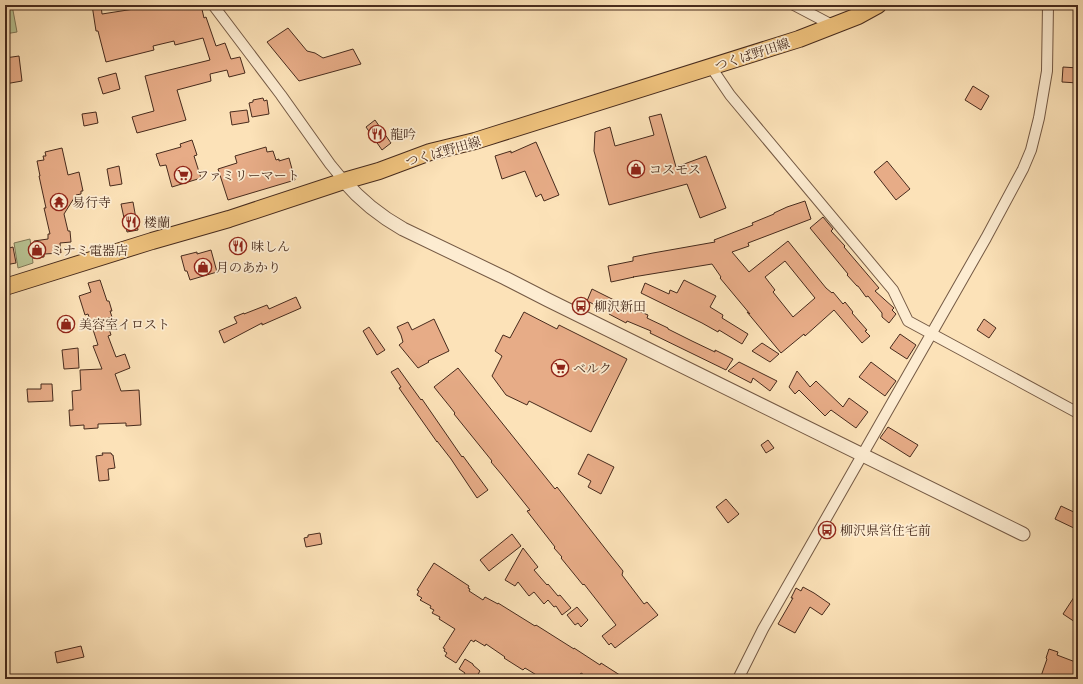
<svg xmlns="http://www.w3.org/2000/svg" width="1083" height="684" font-family="'Gentium Book Plus','Noto Serif JP',serif">
	<rect width="100%" height="100%" fill="#fce2b8"/>
	<filter id="stains"><feTurbulence type="fractalNoise" baseFrequency=".005" numOctaves="4"/><feColorMatrix values="0 0 0 0 .2 0 0 0 0 .09 0 0 0 0 .02 0 0 0 .5 -.17"/></filter>
	<radialGradient id="worn" r=".72"><stop offset=".6" stop-color="#630" stop-opacity="0"/><stop offset="1" stop-color="#630" stop-opacity=".3"/></radialGradient>
	<path fill="#b9c494" stroke="#807858" d="M5,5H12L17,32L5,34Z
		M30,239L33,263L18,268L14,243Z"/>
	<path fill="#e7ac87" stroke="#472b1d" fill-rule="evenodd" d="M92,5H101L102,14L134,9L150,6V5H201L204,18L206,17L216,46L225,43L231,59L240,57L245,73L229,77L227,70L210,74L211,81L177,90L186,120L137,133L132,117L154,111L145,76L210,60L203,38L175,45L174,41L153,46L154,50L106,62L98,31H96Z
		M288,28L307,51L315,53L323,58L353,49L361,64L299,81L267,42Z
		M19,56L22,81L5,84V58Z
		M1063,67L1078,68V83L1062,82Z
		M116,73L120,89L103,94L98,78Z
		M973,86L989,96L981,110L965,100Z
		M263,98L264,101L267,100L269,114L252,117L249,103L253,102V100Z
		M247,110L249,122L232,125L230,112Z
		M96,112L98,123L84,126L82,114Z
		M661,114L676,167L706,156L726,208L700,218L687,184L609,205L594,151L595,132L610,127L615,146L654,135L649,117Z
		M375,120L391,143L382,150L366,127Z
		M192,140L197,155L194,156L201,178L172,187L166,165L160,166L156,154L181,147L180,144Z
		M536,142L559,195L544,201L541,194L536,197L525,171L502,179L495,156L511,151V153Z
		M266,147L267,152L273,151L276,160L279,159V161L289,158L295,180L228,200L218,169L237,163L235,156Z
		M62,148L68,175L79,172L83,191H81V194L76,195L64,214L68,231H70L71,242L60,243L61,253L44,254V257L33,258L32,243H34V241L48,239V234H50L44,208H46L39,176H40L37,161L44,160L43,156H46L45,152Z
		M887,161L910,189L896,200L874,172Z
		M119,166L122,184L110,186L107,169Z
		M805,201L811,219L748,243L749,246L732,252L749,272L788,241L826,288L832,293L833,292L843,304L845,302L853,312L852,313L867,330L865,331L870,336L862,343L834,310L805,336L804,334L781,353L747,312L750,314L720,278L721,277L712,264L633,277H634L611,282L608,266L633,261V257L653,253L715,242L714,240L753,225L752,223L774,214V213L787,207ZM785,261L815,298L793,317L773,292L775,290L765,277Z
		M133,202L138,230L127,232L121,204Z
		M823,217L833,229L831,231L845,246L844,247L879,288L875,291L894,308L892,310L896,314L889,323L882,317V313L868,296L866,297L858,286H857L847,275L848,274L810,228Z
		M13,247L16,263L5,265V249Z
		M211,250L217,272L190,280L187,271H185L181,256L197,252V254Z
		M100,280L107,301H109L112,311H110L112,317L106,319L111,335L108,336L116,357L125,354L130,368L115,374L121,391L139,390L141,425L126,426V423L98,424V428L84,429V425L70,426L69,410H73L72,391L81,390L80,370L102,369L93,346L98,345L88,314L85,315L79,296L91,292L88,283Z
		M684,280L716,296L710,307L723,315L722,318L748,334L742,344L719,330L718,332L702,323L641,293L645,283L669,294L670,290L677,293Z
		M592,289L636,311V310L648,315L647,318L668,328V329L692,341L715,352V350L733,359L726,370L650,333L651,331L627,321L626,323L609,314L610,312L587,301Z
		M296,297L301,308L262,325V323L224,343L219,331L237,323L234,317L244,313V314L267,305L269,309Z
		M524,312L557,329L559,325L627,359L591,432L529,401L527,405L506,395L492,376L502,356L495,351L503,335L510,338Z
		M434,319L449,351L428,361L429,362L418,368L399,345L403,342L401,335L397,327L408,322L412,330Z
		M984,319L996,328L989,338L977,330Z
		M369,327L385,350L377,355L363,331Z
		M900,334L916,345L907,359L890,348Z
		M762,343L779,354L770,362L752,351Z
		M78,348L79,368L64,369L62,350Z
		M739,362L777,381L770,391L753,378L751,383L728,371Z
		M871,362L896,381L885,396L859,377Z
		M398,368L421,400L422,399L462,457L463,456L488,490L477,498L451,459L437,441V442L399,388L401,387L391,372Z
		M458,368L555,489L557,487L611,556L623,571L622,575L644,604L647,602L658,615L615,648L611,643L609,645L602,636L616,625L584,584L583,585L561,558L562,557L554,548L555,547L527,511L530,510L502,475L491,462L492,461L454,414L455,413L434,387Z
		M797,371L810,387L816,381L843,407L849,398L868,412L856,428L831,410L825,416L799,390L795,394L789,387Z
		M41,384H52L53,401L28,402L27,389H41Z
		M888,427L918,445L910,457L880,438Z
		M768,440L774,448L766,453L761,445Z
		M102,453H111L112,455H113L115,468L108,469L109,480L99,481L96,456L103,455Z
		M588,454L614,467L601,494L588,487L591,481L578,474Z
		M726,499L739,514L728,523L716,507Z
		M1061,506L1078,514V530L1055,519Z
		M320,533L322,544L306,547L304,538L308,537V535Z
		M512,534L521,546L489,571L480,560Z
		M523,548L538,567L534,570L547,585L548,584L558,596L560,595L571,608L562,615L556,606L554,607L548,600L544,604L534,592L529,596L518,582L515,586L505,580Z
		M434,563L469,586L468,588L470,589L469,591L483,600L485,597L498,604V603L535,626L536,625L574,649V648L600,665L601,663L626,679H591L581,673L577,679H543L525,668L523,670L504,658L505,657L486,644L485,646L475,640L474,642L471,640L456,663L445,656L447,653L444,651L445,649L443,648L455,629L439,619L440,617L432,613L434,610L430,608L431,606L420,600L422,598L417,595L419,591L417,590Z
		M803,587L814,593L830,604L822,615L810,607L795,633L778,624L793,598H791L796,588L801,591Z
		M1078,591V624L1063,614Z
		M577,607L588,620L581,627L578,623L575,625L567,615Z
		M81,646L84,657L57,663L55,652Z
		M1049,649L1058,652L1057,655L1078,663V679H1040L1047,659L1046,658Z
		M465,659L473,664V665L480,671L475,679H470L464,675L465,673L459,669Z"/>
	<g fill="none" stroke-linecap="round" stroke-linejoin="round">
		<defs>
			<path id="minor" d="M213,5L281,95L330,164L344,181
				M794,5L834,26
				M711,67L730,95L893,290L908,321L1078,413
				M738,679L763,629L986,238L1023,169L1031,150L1039,118L1047,71L1048,5"/>
			<path id="tertiary" d="M344,181C361,201 380,216 403,229L505,278L548,300L1023,534"/>
			<path id="primary" d="M5,287L152,241L229,219L344,181L379,171L430,152L475,141L799,39L858,16L878,5"/>
		</defs>
		<use href="#minor" stroke="#745944" stroke-width="12"/>
		<use href="#tertiary" stroke="#745944" stroke-width="15"/>
		<use href="#primary" stroke="#472b1d" stroke-width="18"/>
		<use href="#minor" stroke="#fdecd1" stroke-width="10"/>
		<use href="#tertiary" stroke="#fdecd1" stroke-width="13"/>
		<use href="#primary" stroke="#eec17c" stroke-width="16"/>
	</g>
	<defs>
		<symbol id="restaurant-ring" viewBox="-11 -11 22 22"><circle r="9.5" fill="#fdecd1" stroke="#8f2418" stroke-width="1.5"/><path d="M-5-6h1v4h1v-4h1v4h1v-4h1v5L-1.5 .5V6h-2V.5L-5-1ZM5-6V6H3V1.5H1.5Q1.5-4 5-6Z" fill="#8f2418"/></symbol>
		<symbol id="shop-ring" viewBox="-11 -11 22 22"><circle r="9.5" fill="#fdecd1" stroke="#8f2418" stroke-width="1.5"/><path d="M-5-2.5h2.3a2.7 3.5 0 0 1 5.4 0H5L5.5 6h-11ZM-1.5-2.5h3a1.5 2.3 0 0 0-3 0Z" fill="#8f2418"/></symbol>
		<symbol id="supermarket-ring" viewBox="-11 -11 22 22"><circle r="9.5" fill="#fdecd1" stroke="#8f2418" stroke-width="1.5"/><path d="M-6-5.5h2.5l.6 2H6L4.5 2H-2.5L-4.4-4H-6ZM-1.5 3.2a1.3 1.3 0 1 0 .1 0ZM3 3.2a1.3 1.3 0 1 0 .1 0Z" fill="#8f2418"/></symbol>
		<symbol id="temple-ring" viewBox="-11 -11 22 22"><circle r="9.5" fill="#fdecd1" stroke="#8f2418" stroke-width="1.5"/><path d="M0-6L5-2H3V0L6.5 2.5H4V6H1.5V3h-3V6H-4V2.5H-6.5L-3 0V-2H-5Z" fill="#8f2418"/></symbol>
		<symbol id="bus-ring" viewBox="-11 -11 22 22"><circle r="9.5" fill="#fdecd1" stroke="#8f2418" stroke-width="1.5"/><path d="M-5-6H5V4H4V6H2V4H-2V6H-4V4H-5ZM-3.5-4V0h7V-4ZM-3.5 1.2v1.5H-2V1.2ZM2 1.2v1.5H3.5V1.2Z" fill="#8f2418"/></symbol>
	</defs>
	<g fill-rule="evenodd">
		<use href="#restaurant-ring" x="367" y="124" width="20" height="20"/>
		<use href="#shop-ring" x="626" y="159" width="20" height="20"/>
		<use href="#supermarket-ring" x="173" y="165" width="20" height="20"/>
		<use href="#temple-ring" x="49" y="192" width="20" height="20"/>
		<use href="#restaurant-ring" x="121" y="212" width="20" height="20"/>
		<use href="#restaurant-ring" x="228" y="236" width="20" height="20"/>
		<use href="#shop-ring" x="27" y="240" width="20" height="20"/>
		<use href="#shop-ring" x="193" y="257" width="20" height="20"/>
		<use href="#bus-ring" x="571" y="296" width="20" height="20"/>
		<use href="#shop-ring" x="56" y="314" width="20" height="20"/>
		<use href="#supermarket-ring" x="550" y="358" width="20" height="20"/>
		<use href="#bus-ring" x="817" y="520" width="20" height="20"/>
	</g>
	<g text-anchor="middle" stroke-width="3.5" stroke-linejoin="round" paint-order="stroke">
		<g font-size="13" fill="#472b1d" stroke="#fdecd1">
			<text transform="translate(752 54) rotate(-18)" y="5">つくば野田線</text>
			<text transform="translate(443 151) rotate(-16)" y="5">つくば野田線</text>
		</g>
		<g font-size="13" fill="#472b1d" stroke="#fdecd1" text-anchor="start">
			<text x="390" y="139">龍吟</text>
			<text x="649" y="174">コスモス</text>
			<text x="196" y="180">ファミリーマート</text>
			<text x="72" y="207">易行寺</text>
			<text x="144" y="227">楼蘭</text>
			<text x="251" y="251">味しん</text>
			<text x="50" y="255">ミナミ電器店</text>
			<text x="216" y="272">月のあかり</text>
			<text x="594" y="311">柳沢新田</text>
			<text x="79" y="329">美容室イロスト</text>
			<text x="573" y="373">ベルク</text>
			<text x="840" y="535">柳沢県営住宅前</text>
		</g>
	</g>
	<rect width="1083" height="684" fill="none" stroke="#fce2b8" stroke-width="20"/>
	<rect x="6" y="6" width="1071" height="672" fill="none" stroke="#472b1d" stroke-width="2"/>
	<rect x="10" y="10" width="1063" height="664" fill="none" stroke="#472b1d"/>
	<rect width="100%" height="100%" filter="url(#stains)"/>
	<rect width="100%" height="100%" fill="url(#worn)"/>
</svg>
